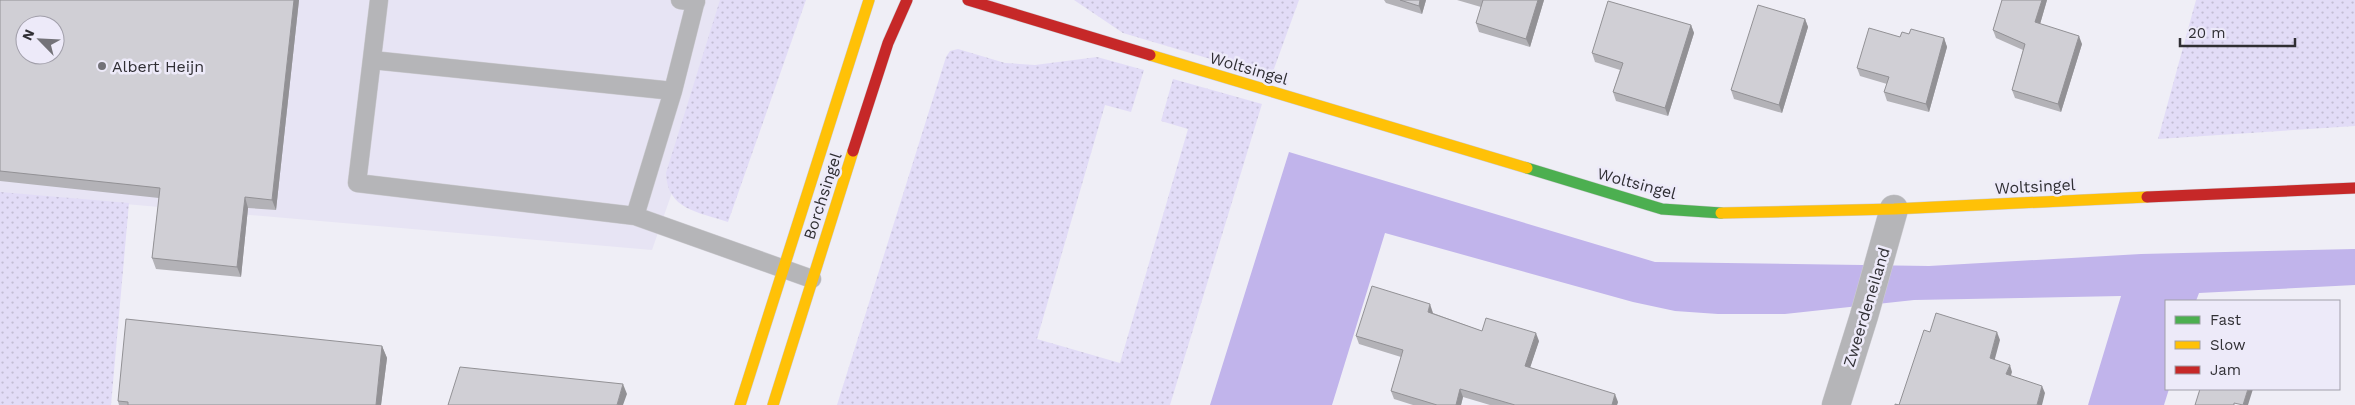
<svg xmlns="http://www.w3.org/2000/svg" width="2355" height="405" font-family="'Work Sans',sans-serif">
	<defs>
		<pattern id="grass-dots" width="8" height="8" patternUnits="userSpaceOnUse" patternTransform="scale(1.25)"><rect width="8" height="8" fill="#e2dcf7"/><path d="M2 2h.1M6 6h.1" fill="none" stroke="#c2bdd4" stroke-width="1.8" stroke-linecap="round"/></pattern>
	</defs>
	<rect width="100%" height="100%" fill="#efeef6"/>
	<path fill="#e7e4f4" fill-rule="evenodd" d="M0,0H739L652,250L0,193ZM25,25H55V55H25Z"/>
	<path fill="url(#grass-dots)" d="M720,0H806L728,222C699,212 667,210 666,173Z
		M1074,0H1299L1271,77L1123,33Z
		M2196,0H2355V126L2158,139Z
		M958,49L1005,63L1035,65L1097,57L1144,70L1131,112L1105,105L1037,339L1120,363L1188,129L1161,121L1173,79L1262,104L1170,405H837L946,57L950,51Z
		M0,192L129,203L111,405H0Z"/>
	<path fill="#c1b4eb" d="M1289,152L1655,262L1929,266L2141,254L2355,249V285L2199,293L2196,301H2166V389H2169L2164,405H2088L2121,296L1914,300L1785,314H1718L1675,311L1633,302L1385,233L1332,405H1210Z"/>
	<g fill="none" stroke-linecap="round" stroke-linejoin="round">
		<defs>
			<path id="lane" d="M379,0L357,183L635,216L812,279
				M680,0L696,2
				M372,60L673,91
				M635,216L673,91L696,0"/>
			<path id="street" d="M1836,405L1864,316L1894,209"/>
			<path id="fast" d="M1527,168L1662,209L1721,213"/>
			<path id="slow" d="M1150,55L1527,168
				M1721,213L1894,209L2147,197
				M740,405L869,0
				M773,405L853,151"/>
			<path id="jam" d="M968,0L1150,55
				M853,151L888,43L907,0
				M2147,197L2355,188"/>
		</defs>
		<use href="#lane" stroke="#cdccd2" stroke-width="19"/>
		<use href="#street" stroke="#cdccd2" stroke-width="29"/>
		<use href="#fast" stroke="#cdccd2" stroke-width="12"/>
		<use href="#slow" stroke="#cdccd2" stroke-width="12"/>
		<use href="#jam" stroke="#cdccd2" stroke-width="12"/>
		<use href="#lane" stroke="#b5b5b8" stroke-width="18"/>
		<use href="#street" stroke="#b5b5b8" stroke-width="28"/>
		<use href="#fast" stroke="#4caf50" stroke-width="11"/>
		<use href="#slow" stroke="#ffc107" stroke-width="11"/>
		<use href="#jam" stroke="#c62828" stroke-width="11"/>
	</g>
	<path fill="#b3b2b7" d="M0,0H299L276,210L248,208L241,277L156,269L152,258L159,198L0,181Z
		M1384,0H1426L1422,14L1386,3Z
		M1457,0H1544L1530,47L1479,32L1476,23L1481,7Z
		M2002,0H2047L2040,24L2082,44L2061,112L2015,98L2012,90L2023,50L1996,38L1993,30Z
		M1805,19L1808,27L1782,113L1734,99L1731,90Z
		M1691,25L1694,33L1668,116L1616,101L1613,92L1620,70L1595,62L1592,53Z
		M1909,34L1944,38L1947,47L1929,112L1887,101L1884,92L1887,84L1860,76L1857,68L1900,37Z
		M1433,313L1482,331L1539,341L1530,367L1618,402L1617,405H1490L1463,397L1461,405H1413L1394,399L1391,391L1401,357L1359,344L1356,336Z
		M382,346L387,358L381,405H119L118,401Z"/>
	<path fill="#929195" d="M294,0H299L276,210L272,200Z
		M1420,0H1426L1422,14L1419,6Z
		M1538,0H1544L1530,47L1526,39Z
		M2042,0H2047L2038,31L2035,22Z
		M1805,19L1808,27L1782,113L1779,105Z
		M1691,25L1694,33L1668,116L1665,108Z
		M2079,36L2082,44L2061,112L2058,104Z
		M1944,38L1947,47L1929,112L1926,104Z
		M245,197L248,208L241,277L237,267Z
		M1430,304L1433,313L1431,320L1428,312Z
		M1997,332L2000,340L1993,366L1990,358Z
		M1536,333L1539,341L1528,374L1525,366Z
		M382,346L387,358L381,405H376Z
		M2010,365L2012,372L2009,382L2006,374Z
		M623,384L627,394L623,405H617Z
		M2042,386L2045,393L2042,405H2037Z
		M1460,389L1463,397L1461,405H1456Z
		M2248,389H2253L2248,405H2243Z
		M1615,394L1618,402L1617,405H1612Z"/>
	<path fill="#d0cfd5" stroke="#929195" fill-rule="evenodd" d="M0,0H294L272,200L245,197L237,267L152,258L160,188L0,171ZM25,25H55V55H25Z
		M1400,0H1420L1419,6Z
		M1483,0H1538L1526,39L1476,23Z
		M2002,0H2042L2035,22L2079,36L2058,104L2012,90L2025,44L1993,30Z
		M1608,1L1691,25L1665,108L1613,92L1623,63L1592,53Z
		M1758,5L1805,19L1779,105L1731,90Z
		M1869,28L1900,37L1902,32L1909,34L1911,29L1944,38L1926,104L1884,92L1889,77L1857,68Z
		M1372,286L1430,304L1428,312L1482,331L1486,318L1536,333L1525,366L1615,394L1612,405H1515L1460,389L1456,405H1437L1391,391L1403,350L1356,336Z
		M1936,313L1997,332L1990,358L2010,365L2006,374L2042,386L2037,405H1895V404L1899,405L1924,330L1930,332Z
		M126,319L382,346L376,405H128V402L118,401Z
		M460,367L623,384L617,405H448Z
		M2200,389H2248L2243,405L2234,403V405H2195Z"/>
	<circle fill="#737278" stroke="#edeaf9" stroke-width="2" cx="102" cy="66" r="5"/>
	<g text-anchor="middle" stroke-width="5" stroke-linejoin="round" paint-order="stroke">
		<g font-size="16" fill="#302f34" stroke="#edeaf9" text-anchor="start">
			<text x="112" y="72">Albert Heijn</text>
		</g>
		<g font-size="16" fill="#302f34" stroke="#edeaf9">
			<text transform="translate(1249 68) rotate(16)" y="6">Woltsingel</text>
			<text transform="translate(1637 183) rotate(15)" y="6">Woltsingel</text>
			<text transform="translate(2035 186) rotate(-3)" y="6">Woltsingel</text>
			<text transform="translate(822 196) rotate(-72)" y="6">Borchsingel</text>
			<text transform="translate(1866 307) rotate(-73)" y="6">Zweerdeneiland</text>
		</g>
	</g>
	<rect x="2165" y="300" width="175" height="90" fill="#edeaf9" stroke="#a19faa"/>
	<rect x="2175" y="316" width="25" height="8" fill="#4caf50" stroke="#a19faa"/>
	<text x="2210" y="325" font-size="15" fill="#302f34">Fast</text>
	<rect x="2175" y="341" width="25" height="8" fill="#ffc107" stroke="#a19faa"/>
	<text x="2210" y="350" font-size="15" fill="#302f34">Slow</text>
	<rect x="2175" y="366" width="25" height="8" fill="#c62828" stroke="#a19faa"/>
	<text x="2210" y="375" font-size="15" fill="#302f34">Jam</text>
	<g transform="translate(40 40) rotate(294)"><circle r="24" fill="#edeaf9" stroke="#a19faa"/>
	<path d="M0-4L9 19L0 12L-9 19Z" fill="#737278"/>
	<text y="-8" font-size="14" font-weight="bold" text-anchor="middle" fill="#302f34">N</text>
	</g>
	<path d="M2180 38v8h115v-8" fill="none" stroke="#302f34" stroke-width="2.5"/>
	<text x="2188" y="38" font-size="15" fill="#302f34" stroke="#edeaf9" stroke-width="4" paint-order="stroke">20 m</text>
</svg>
